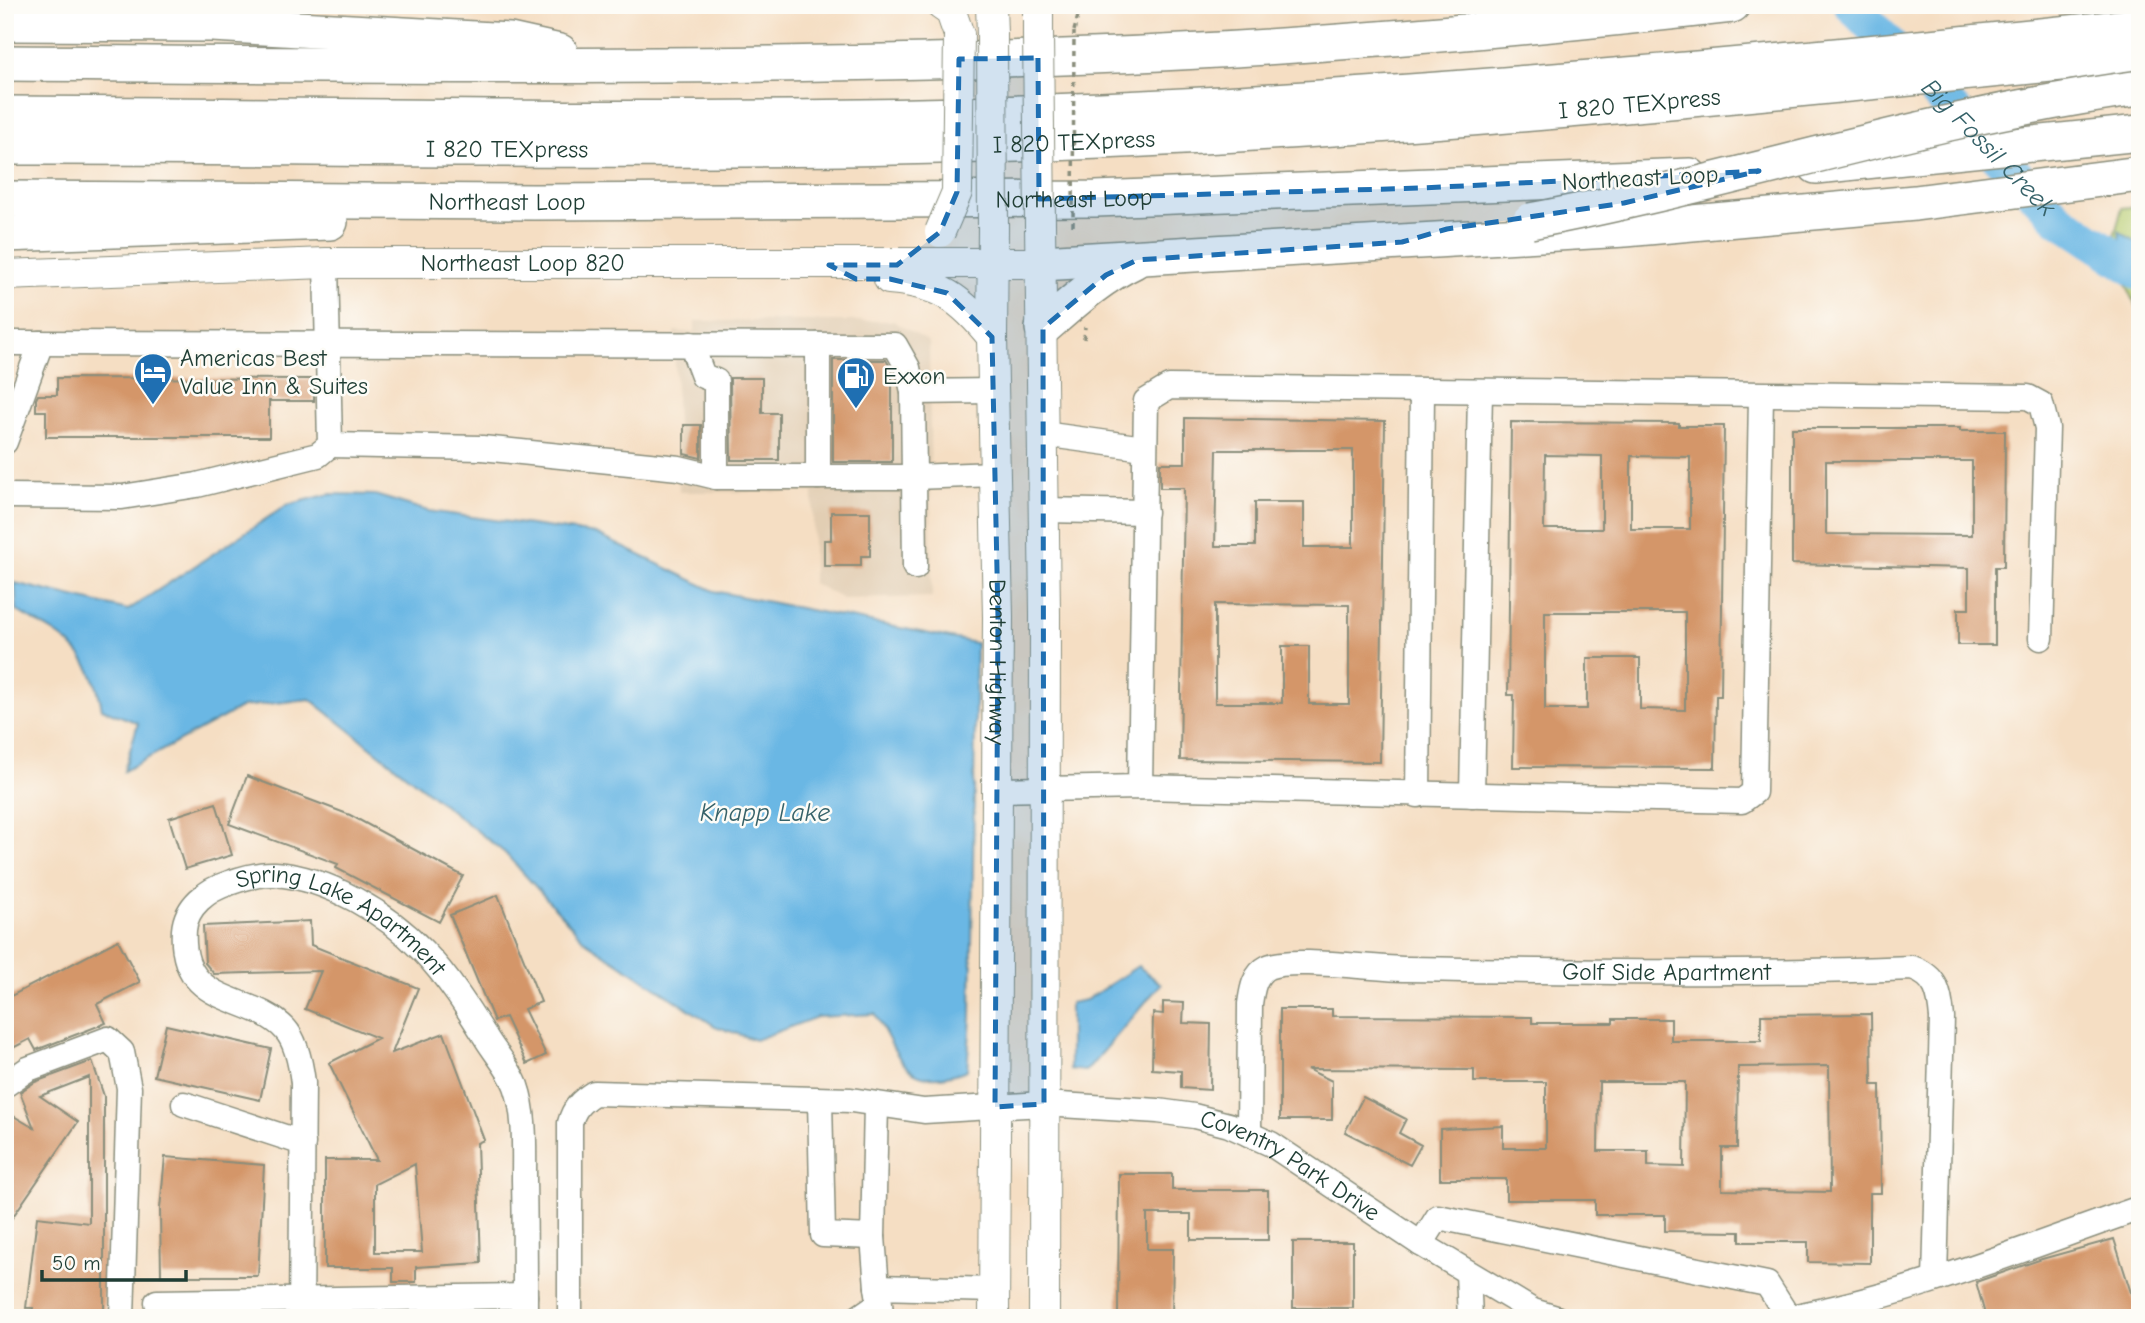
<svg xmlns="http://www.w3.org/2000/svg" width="2145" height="1323" font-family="'Comic Neue',sans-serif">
	<rect width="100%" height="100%" fill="#fdfcf7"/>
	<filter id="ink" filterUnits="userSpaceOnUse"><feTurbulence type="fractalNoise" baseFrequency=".0143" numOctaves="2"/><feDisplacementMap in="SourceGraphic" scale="14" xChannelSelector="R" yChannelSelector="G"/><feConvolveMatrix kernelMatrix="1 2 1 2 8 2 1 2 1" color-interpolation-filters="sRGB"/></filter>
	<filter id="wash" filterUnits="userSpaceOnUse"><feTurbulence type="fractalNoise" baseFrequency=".00686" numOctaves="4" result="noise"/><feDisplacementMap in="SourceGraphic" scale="28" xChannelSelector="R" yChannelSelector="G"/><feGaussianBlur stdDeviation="1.57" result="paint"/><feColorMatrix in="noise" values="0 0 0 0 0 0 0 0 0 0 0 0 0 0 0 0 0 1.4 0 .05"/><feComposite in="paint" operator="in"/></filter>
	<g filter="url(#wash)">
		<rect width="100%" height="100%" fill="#f5dec3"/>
		<path fill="#e2ceb3" d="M695,321H893L929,342L932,597L843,599L813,583V492H679L674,331L695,333Z"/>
		<path fill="#b7cc6f" stroke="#6b8452" stroke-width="2" d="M2140,206V313L2110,251L2122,208Z"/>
		<path fill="#6bb7e4" stroke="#457a8c" stroke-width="2" d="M2119,231L2140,245V290C2120,275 2121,254 2119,231Z
			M330,494L375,495L428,511L596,534L714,591L976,643L971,1017L967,1070C906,1093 901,1060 875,1014L817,1017L755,1040L715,1026L585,941L505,853L310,699L242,707L124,771L138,723L102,709C92,650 65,638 17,611L15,583L128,610L287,505Z
			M1138,966L1161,984L1090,1067L1085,1071L1070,1069V1003L1086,1000Z"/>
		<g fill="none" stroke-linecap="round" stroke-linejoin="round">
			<path stroke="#6bb7e4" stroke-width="35" id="s1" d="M1851,5L2058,218L2140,273"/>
		</g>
		<g id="blocks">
			<path fill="#d49669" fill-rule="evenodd" d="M833,360H886L892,370V462H833Z
				M57,378L314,379V401H269V437H46V411H36V399L38,395H57Z
				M730,378H762V413H779V460H731Z
				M1185,418L1385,421L1380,762L1180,760L1184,488H1160V463H1185ZM1217,450H1353V547H1304V502H1255V546H1215ZM1215,604L1349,605V704H1309V646H1282V703H1215Z
				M1511,422L1679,423V426H1724L1721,696H1716L1715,768L1513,767L1514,695H1508ZM1545,455L1602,456V529H1544ZM1631,456L1690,457V529H1631ZM1545,612H1685V710L1640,709V658H1587V709H1545Z
				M684,425H701V458L684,454Z
				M1792,428H1960V431H2005L2004,567H1995V645H1958V609H1969V568L1792,564ZM1826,461H1972V535L1826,534Z
				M831,512H870V556H861V566H824V540H831Z
				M247,776L350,815L463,876L439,922L336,868L338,864L229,824Z
				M216,803L232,855L185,869L169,818Z
				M498,895L541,1002L524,1009L546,1055L527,1064L505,1017L494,1021L450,915Z
				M310,921L311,945L418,988L392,1053L444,1033L484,1140L477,1143L481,1263L416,1267V1282H393V1268H325V1160H377L329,1063L378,1038L305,1009L321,971L214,974L205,963L203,926ZM415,1164L422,1252H375V1184Z
				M118,940L140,982L97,1004L106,1023L36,1050L30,1039L5,1052V999Z
				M1163,1002L1184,1003L1183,1023L1211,1024L1210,1090L1181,1088V1071L1152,1069L1153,1013L1163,1014Z
				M1280,1009H1332V1016L1532,1017V1023H1613V1019H1671V1041H1761V1015L1871,1014L1872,1085H1880L1881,1193H1870V1263L1808,1262V1242H1740V1232L1665,1231V1215H1595V1200H1506V1179H1440V1129L1503,1126V1148H1546V1082H1474V1070L1307,1069L1332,1081V1120H1280ZM1829,1066L1830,1192L1722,1190V1148H1737L1738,1067ZM1599,1082H1685L1684,1167L1648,1166V1151H1598Z
				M166,1025L271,1049L260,1100L154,1076Z
				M92,1061L104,1096V1318H32L33,1308H26L37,1217L89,1223V1077L40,1096L78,1122L5,1228V1111L34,1128L20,1092L35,1082Z
				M1363,1097L1406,1119L1399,1133L1421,1145L1410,1165L1345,1132Z
				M165,1157L264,1165L258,1276H161L160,1209Z
				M1119,1174H1172V1190H1268V1240H1191V1214H1147V1249H1173L1172,1318H1118Z
				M2114,1239L2139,1318H1986L1976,1282L2042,1259Z
				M1293,1242H1353V1308H1293Z"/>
		</g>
	</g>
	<g filter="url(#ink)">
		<use href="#blocks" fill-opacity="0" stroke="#8a8e7c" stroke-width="2"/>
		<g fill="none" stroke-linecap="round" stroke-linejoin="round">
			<defs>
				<g id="minor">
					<path d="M5,343L895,345L908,368L913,392L993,391"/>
					<path d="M691,344L703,376L716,381V477H818V345"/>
					<path d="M913,392L914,477L995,474"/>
					<path d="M1043,434L1144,448"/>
					<path d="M5,442L41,343"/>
					<path d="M330,445L482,448L679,468L716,477"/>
					<path d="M818,477H914L915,567"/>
					<path d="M5,496L122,497L197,485L318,455L330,445L326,263"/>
					<path d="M1044,510L1145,512"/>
					<path d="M1140,787L1146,401L1169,387L2028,397L2041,404L2047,428L2041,638"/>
					<path d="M998,790L1140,787L1742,801L1754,792L1761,396"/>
					<path d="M1418,795L1422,392"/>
					<path d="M1472,795L1480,392"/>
					<path d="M5,1085L28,1069L108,1039L122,1052L129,1088L122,1318"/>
					<path d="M820,1100L823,1235L873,1237L876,1105"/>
					<path d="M184,1104L303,1143"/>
					<path id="s2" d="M1249,1134L1250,1004C1252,990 1254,974 1268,967C1292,957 1375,969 1406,969C1575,972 1743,975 1912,968C1937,976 1940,994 1942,1018L1935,1279"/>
					<path d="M873,1237L877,1287"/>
					<path d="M1421,1244L1438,1217L1767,1284L1788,1317"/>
					<path d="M1468,1273L1470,1318"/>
					<path d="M157,1302L525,1296"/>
					<path id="s3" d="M301,1318L303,1083C301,1066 297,1042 285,1029C250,992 179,1008 184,930C186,906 207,890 229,883C243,878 260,873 275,874C328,878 387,913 423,951C448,977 469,1010 488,1041C497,1055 510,1070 516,1086C526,1114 524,1151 524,1180C525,1226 525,1272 525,1318"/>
					<path id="s4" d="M570,1318V1123C574,1108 581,1101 594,1093L851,1100L924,1111L1044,1104L1158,1111L1194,1116L1229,1125L1271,1144L1421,1244L1533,1311L1556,1318"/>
					<path d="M858,1318L880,1303"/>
					<path d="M882,1318L877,1287L995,1290"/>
					<path d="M1785,1318C1906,1297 2024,1248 2140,1208"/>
				</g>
				<g id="major">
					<path d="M941,5L951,12L959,35"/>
					<path d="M991,5L992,35"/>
					<path d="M1038,5V33"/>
					<path d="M1040,225L1045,614L1044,1318"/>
					<path id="s5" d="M993,228L992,337L998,617L994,1318"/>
					<path id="s6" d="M5,275L326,263H1041"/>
					<path d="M889,279C939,283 961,298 992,337"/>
				</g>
				<g id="highway">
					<path d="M5,23L212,24L510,41L560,52"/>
					<path d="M5,63C367,65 729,70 1091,56C1305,48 1520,29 1732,5"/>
					<path d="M5,114C370,115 736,126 1101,110C1448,95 1794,61 2140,26"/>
					<path id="s7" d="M5,147C371,146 736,156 1101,141C1448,126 1794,90 2140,55"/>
					<path d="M1816,166L2140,133"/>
					<path id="s8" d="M5,199L534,202L1096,199L1690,176"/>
					<path d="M5,234L330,222"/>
					<path d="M1041,263L1625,229L1915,203L2140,174"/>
					<path d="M1043,328C1072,303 1100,277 1134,261"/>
				</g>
			</defs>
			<use href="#minor" stroke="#8a8e7c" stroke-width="27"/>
			<use href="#major" stroke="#8a8e7c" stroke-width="32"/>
			<use href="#highway" stroke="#8a8e7c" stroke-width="38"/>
			<path stroke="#8a8e7c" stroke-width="3.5" stroke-dasharray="5 5" stroke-linecap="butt" d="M1074,31L1078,16
				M1084,339L1085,327"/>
			<use href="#minor" stroke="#fff" stroke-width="24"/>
			<use href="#major" stroke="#fff" stroke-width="30"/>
			<use href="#highway" stroke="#fff" stroke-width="35"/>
			<defs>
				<path id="major-bridge" d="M1038,33L1040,225
					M992,35L993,228
					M940,232L957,192L959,35"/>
				<path id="highway-bridge" d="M1530,221C1734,183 1933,115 2140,88"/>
			</defs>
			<use href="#major-bridge" stroke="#8a8e7c" stroke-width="32" stroke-linecap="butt"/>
			<use href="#highway-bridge" stroke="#8a8e7c" stroke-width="38" stroke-linecap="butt"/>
			<path stroke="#8a8e7c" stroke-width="3.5" stroke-dasharray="5 5" stroke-linecap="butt" d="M1073,226L1074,32"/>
			<use href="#major-bridge" stroke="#fff" stroke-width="30"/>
			<use href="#highway-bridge" stroke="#fff" stroke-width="35"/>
		</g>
	</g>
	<path fill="#1f6fb2" fill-opacity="0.2" stroke="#1f6fb2" stroke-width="5" stroke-dasharray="14 9" stroke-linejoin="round" d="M1038,58L1039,199L1422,188L1759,171L1624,203L1447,229L1402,242L1137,260L1106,275L1043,328L1044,1104L995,1107L998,617L992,337L947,293L890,279H856L829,265H897L940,232L957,192L959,59Z"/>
	<defs>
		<symbol id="hotel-pin" viewBox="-11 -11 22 30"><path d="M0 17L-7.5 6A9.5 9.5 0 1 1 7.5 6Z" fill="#1f6fb2" stroke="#fdfcf7"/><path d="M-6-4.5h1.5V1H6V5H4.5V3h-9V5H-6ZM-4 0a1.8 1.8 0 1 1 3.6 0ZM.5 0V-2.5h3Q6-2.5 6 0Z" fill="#fff"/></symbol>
		<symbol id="fuel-pin" viewBox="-11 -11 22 30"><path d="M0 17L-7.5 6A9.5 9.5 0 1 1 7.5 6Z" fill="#1f6fb2" stroke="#fdfcf7"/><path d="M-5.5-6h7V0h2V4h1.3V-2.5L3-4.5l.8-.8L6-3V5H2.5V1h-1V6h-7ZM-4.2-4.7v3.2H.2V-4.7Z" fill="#fff"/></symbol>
	</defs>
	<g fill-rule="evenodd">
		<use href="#hotel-pin" x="131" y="350" width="44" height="60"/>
		<use href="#fuel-pin" x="834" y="354" width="44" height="60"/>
	</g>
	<g text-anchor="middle" stroke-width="5" stroke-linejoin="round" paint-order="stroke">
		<g font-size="24" fill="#1f3d34" stroke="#fdfcf7">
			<text dy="8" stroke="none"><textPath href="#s7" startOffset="1636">I 820 TEXpress</textPath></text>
			<text dy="8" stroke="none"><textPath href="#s7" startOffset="1069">I 820 TEXpress</textPath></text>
			<text dy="8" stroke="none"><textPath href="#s7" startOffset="502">I 820 TEXpress</textPath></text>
			<text transform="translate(1640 178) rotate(-3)" y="8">Northeast Loop</text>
			<text dy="8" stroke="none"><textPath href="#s8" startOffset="1069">Northeast Loop</textPath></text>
			<text dy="8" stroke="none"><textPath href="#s8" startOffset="502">Northeast Loop</textPath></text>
			<text dy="8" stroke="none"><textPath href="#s6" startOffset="518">Northeast Loop 820</textPath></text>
			<text dy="8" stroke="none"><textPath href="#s5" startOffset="434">Denton Highway</textPath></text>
			<text dy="8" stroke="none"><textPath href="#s3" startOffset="642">Spring Lake Apartment</textPath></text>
			<text dy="8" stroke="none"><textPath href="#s2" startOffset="572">Golf Side Apartment</textPath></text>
			<text dy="8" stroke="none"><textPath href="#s4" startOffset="945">Coventry Park Drive</textPath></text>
		</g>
		<g font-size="24" fill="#1f3d34" stroke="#fdfcf7" text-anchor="start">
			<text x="180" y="366">Americas Best<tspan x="180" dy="28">Value Inn &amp; Suites</tspan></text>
			<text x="883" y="384">Exxon</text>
		</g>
		<g font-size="26" font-style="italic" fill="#366269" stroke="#fdfcf7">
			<text dy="9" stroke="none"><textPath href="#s1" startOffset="198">Big Fossil Creek</textPath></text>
			<text x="765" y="821">Knapp Lake</text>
		</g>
	</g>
	<rect width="2145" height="1323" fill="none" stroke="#fdfcf7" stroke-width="28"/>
	<path d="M42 1270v10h144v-10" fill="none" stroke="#1f3d34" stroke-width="3.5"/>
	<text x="52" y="1270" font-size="21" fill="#1f3d34" stroke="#fdfcf7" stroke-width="5" paint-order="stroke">50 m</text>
</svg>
